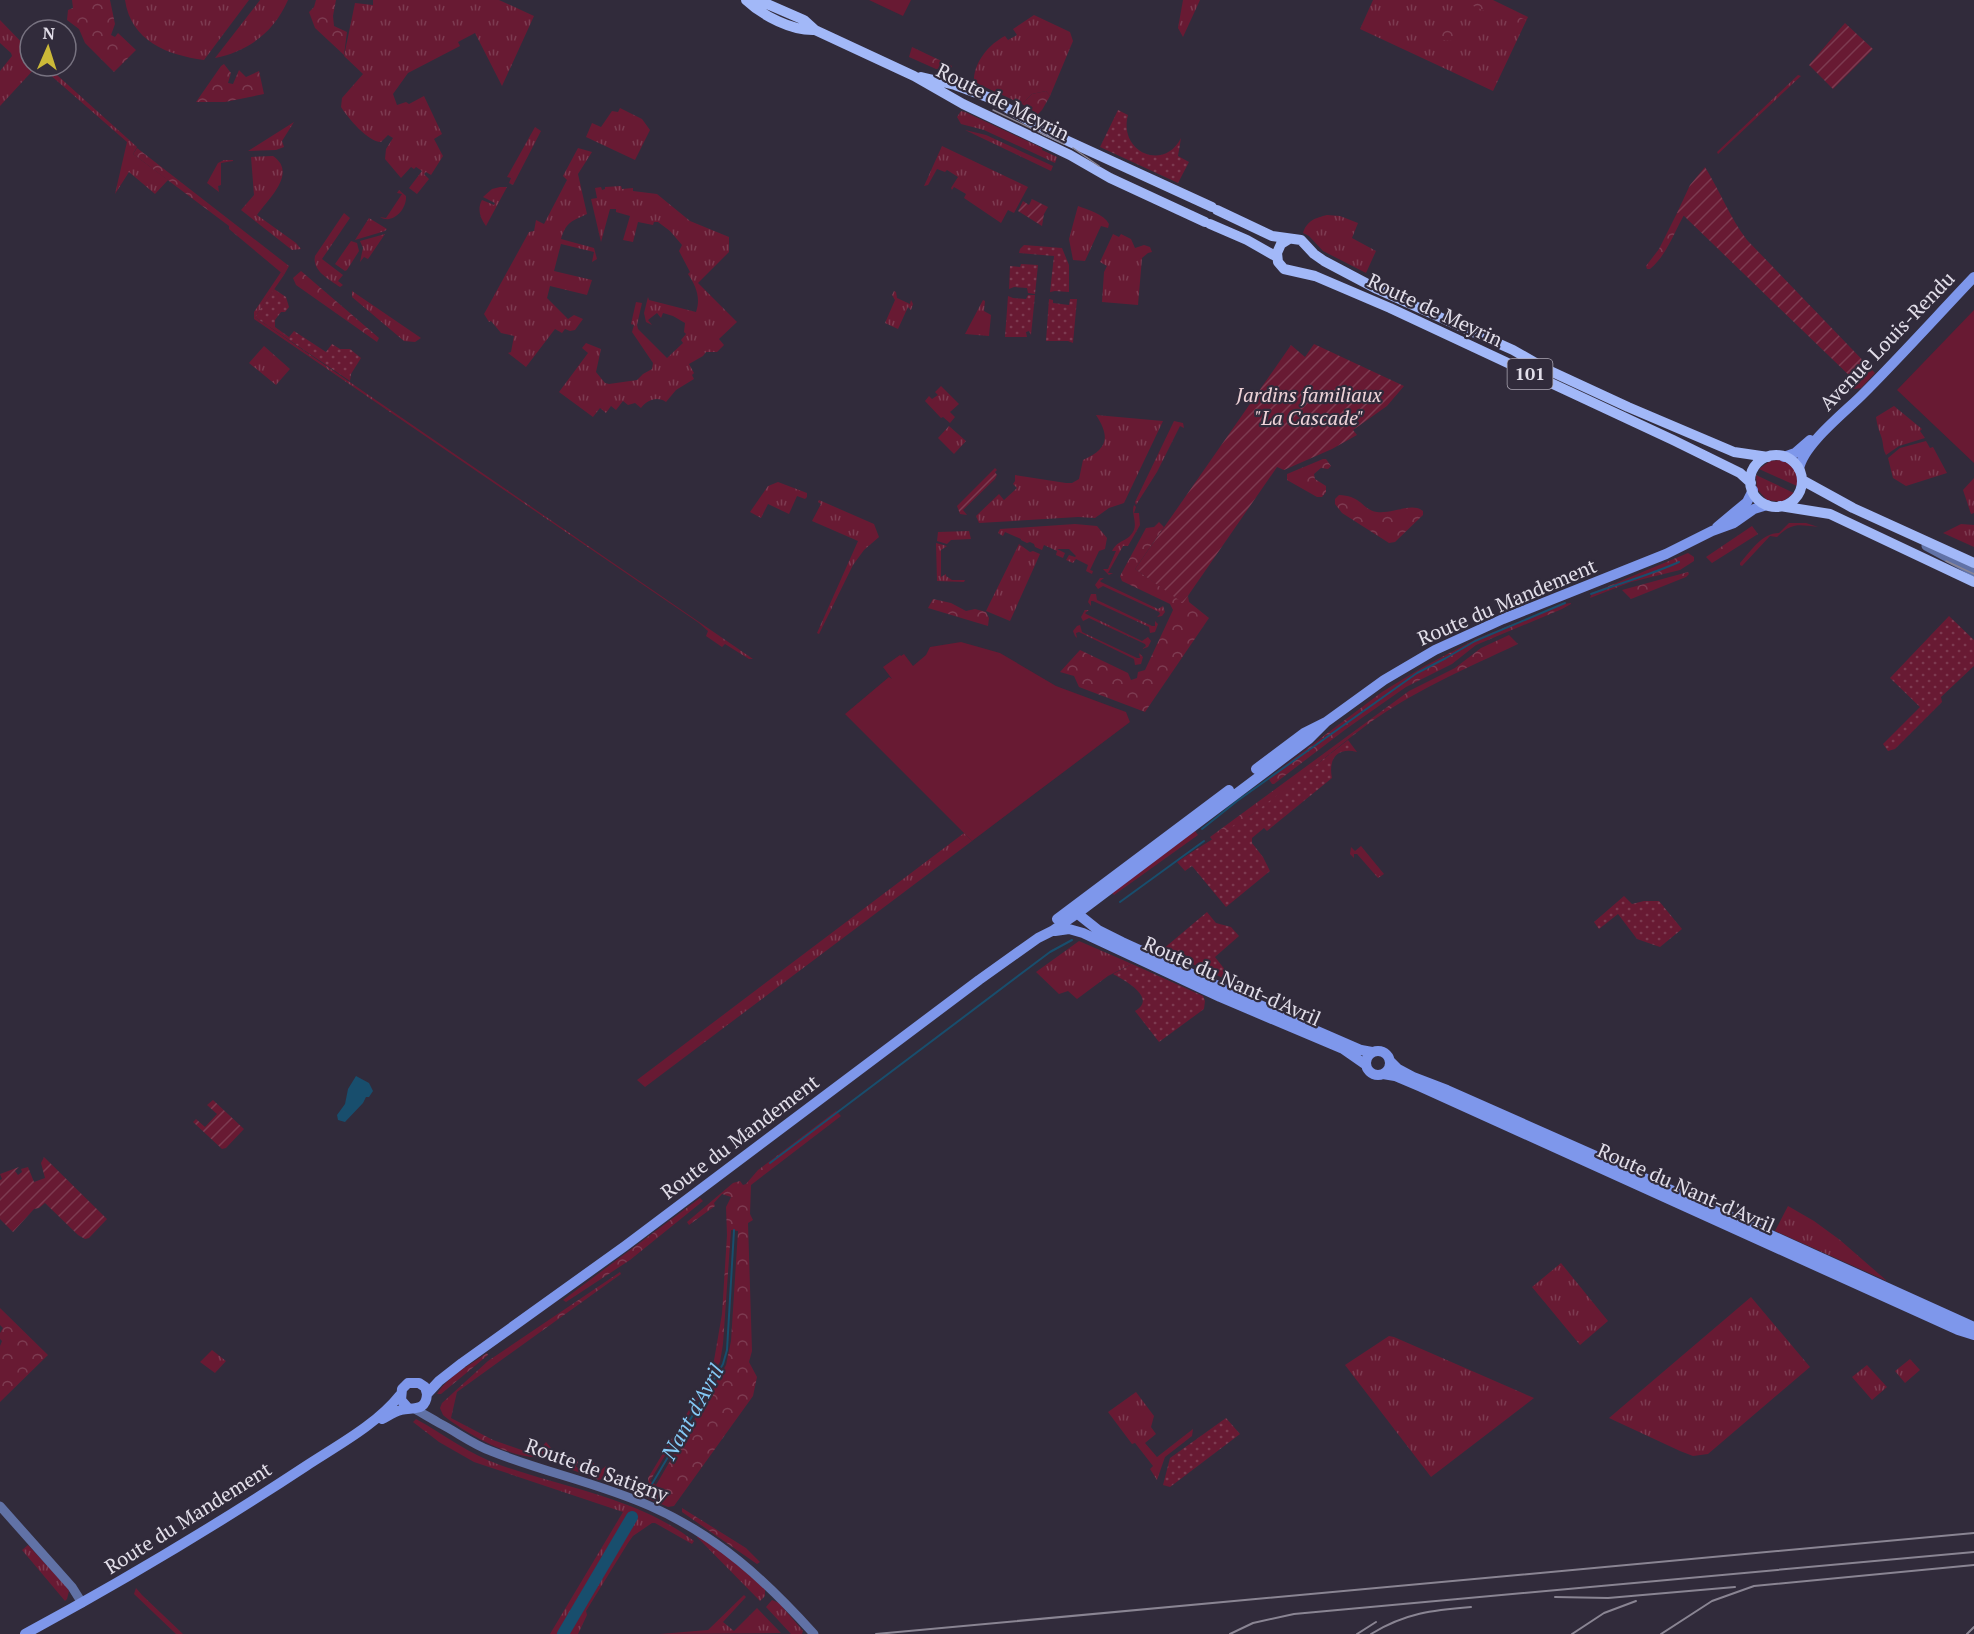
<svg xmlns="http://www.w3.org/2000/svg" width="1974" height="1634" font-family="'PT Serif',serif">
	<defs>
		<pattern id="grass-tufts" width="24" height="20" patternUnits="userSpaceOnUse" patternTransform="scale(1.5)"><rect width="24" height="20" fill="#681a33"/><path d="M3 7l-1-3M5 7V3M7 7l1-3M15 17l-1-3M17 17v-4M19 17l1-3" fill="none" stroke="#7d3b51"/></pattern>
		<pattern id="forest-crowns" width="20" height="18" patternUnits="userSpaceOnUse" patternTransform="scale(1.5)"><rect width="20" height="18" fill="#681a33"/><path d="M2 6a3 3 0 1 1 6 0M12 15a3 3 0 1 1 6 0" fill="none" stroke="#7d3b51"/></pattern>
		<pattern id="park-dots" width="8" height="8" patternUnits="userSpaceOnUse" patternTransform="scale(1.5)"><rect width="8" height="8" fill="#681a33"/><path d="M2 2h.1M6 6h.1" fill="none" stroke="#7d3b51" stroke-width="1.8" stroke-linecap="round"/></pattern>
		<pattern id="garden-furrows" width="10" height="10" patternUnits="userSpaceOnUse" patternTransform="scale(1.5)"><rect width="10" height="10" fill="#681a33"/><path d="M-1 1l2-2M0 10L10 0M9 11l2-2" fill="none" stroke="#7d3b51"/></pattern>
	</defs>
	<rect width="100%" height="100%" fill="#312b3b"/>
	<path fill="url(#grass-tufts)" d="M125,0H249L204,60C167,55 131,41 125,0Z
		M260,0H288C274,32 249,51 215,58Z
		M373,0H499L534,16L502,86L475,33L458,42L460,46L408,73L393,94L397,105L406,102L409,104L424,96L442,134L434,139L443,156L431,175L426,172L424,174L429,179L417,194L409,188L422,171L416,167L414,169L411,167L401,178L385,159L386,149L393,138L388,135L381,142C368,142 348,118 341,107L342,98L363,74L344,56L355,3L373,5Z
		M1183,0H1200L1183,37L1178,28Z
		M1373,0H1493L1528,17L1493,91L1360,29Z
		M1034,15L1070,32L1073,41L1050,96L1046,91L1032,94L1022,104L974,82C973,63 989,44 1005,36L1008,40L1017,35L1013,29Z
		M0,20L30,51V66H37L0,106V71L12,56L11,53L0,43Z
		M40,66H47L137,147L133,154L168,180L155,194L129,172L115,194L127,142Z
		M1798,75L1801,76L1718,154L1717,152Z
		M620,108L642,119L650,130L635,160L586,137L592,123L601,127L612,111L618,112Z
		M961,111L965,112L1042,148V150L1057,157L1055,163L984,130L961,124L957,117Z
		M294,122L282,141L284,147L276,150L248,151Z
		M535,127L541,131L513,185L509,183L511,178L507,177Z
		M965,130L986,135L1053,166L1051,171Z
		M942,146L1028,187L1014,213L1008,210L1001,223L964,198L966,194L954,187L952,190L951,188L958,177L947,170L945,172L937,169L928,185L924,186Z
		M578,148L592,152L578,174L587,214C572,221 566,222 561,239L594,248L597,259L592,262L594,252L561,244L554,271L592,280L587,295L550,286L547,298L568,319L574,315L583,319L575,330L570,331L565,329L562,333L555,329L526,367L508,353L511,352L514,336L501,333L491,321L489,322L484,314L529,232L534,231L536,220L544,224L567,180L563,176Z
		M273,156C298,173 268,199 257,215L296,243L301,249L292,250L241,210L254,195L251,157Z
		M224,160H233V161L221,163V185L218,186L219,192L207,183L218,163Z
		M621,186L622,189L633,188V191L657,194L690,221L729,237V252L698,283L737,322L719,339L724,345L717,352H706L703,356L689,364L694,373L692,375L694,379L676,390L666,402C657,396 647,400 641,408L635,403L628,405L623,401L616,410L611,406L606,413L600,408L593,417L559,392L588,353L582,348L586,343L601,349L596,372L605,383L609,384L637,380L643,374L652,369L653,363L632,332L634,325L631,324L636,302L642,303L637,325L638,329L667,358L683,343L681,340L686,334L684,332L685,323L673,316L663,313L661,318L657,313L648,320L652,325L646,322L644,313L648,297L649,300L696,312C701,298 696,286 688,274L690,272L679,251L682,245L670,231L658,222H654L653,225L638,222L633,242L623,240L630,216L616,212V209H610L601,242L591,199L597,198L595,188L601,187L602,190L605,189V187Z
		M500,187H507L486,226C480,218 477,209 482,200L494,205L495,203L483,197L492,189Z
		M399,190L406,196C407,209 393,225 380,217L386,218L402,194L397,193Z
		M1078,206C1088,210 1104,214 1109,224L1108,228L1101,226L1085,261L1073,260L1069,239Z
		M344,213L350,218L322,259L343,275L338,281L343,285L340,287C329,279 312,271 315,256Z
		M1327,215L1340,216L1358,223L1352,238L1376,251L1366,273L1323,251L1309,236L1303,233C1307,220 1316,218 1327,215Z
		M369,218L387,229L385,231L355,240Z
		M385,234L368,259L364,257L360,262L363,248L360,241Z
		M1113,234L1119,237L1121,234L1131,239L1135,248L1144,245L1150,247L1152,252L1148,253L1142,258L1138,305L1102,302L1104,272L1107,266L1100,262Z
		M351,241L357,243L359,251L347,270L345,271L335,264Z
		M281,272L284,275L255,317L753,659H749L725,644L722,647L706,636L708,631L699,623L254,319V312Z
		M352,291L421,338L415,342L404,341L352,297Z
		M894,291L896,292L897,298L910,304L911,300L913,304L911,310L908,307L898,329L885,323L895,300L892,295Z
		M983,300L985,301L984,311L991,315L989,336L965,334Z
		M264,346L290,369L276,385L249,363Z
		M941,386L959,404L950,412L955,417L950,423L943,417L941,418L925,401L929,396L932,399L938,395L935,392Z
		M1894,406L1922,429L1920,431L1925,438L1899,446L1886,455C1882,447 1884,444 1881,436C1879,430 1877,425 1876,417Z
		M1096,415L1163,421L1124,503L1109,508L1095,518L1078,517L979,523L976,516L999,494L1004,500L1017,488L1013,484L1015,481V475L1066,483H1072L1079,479L1083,460C1107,449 1111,438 1096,415Z
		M1174,421L1183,423L1184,428L1180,426L1157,472L1136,505L1135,502Z
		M949,426L966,441L954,454L938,438Z
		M1926,441L1930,448L1933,447L1947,473L1906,486L1893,478L1888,458L1900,448Z
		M1780,460C1793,464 1799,473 1797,486L1759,469L1770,461Z
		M1756,475L1794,493L1782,502L1767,500L1757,489Z
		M1974,478V513L1971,514L1963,490Z
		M778,482L807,493V497L805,499L797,496L789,514L768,504L761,518L750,512L768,486Z
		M819,500L874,524L879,537L864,550L853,565L819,634L817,633L858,541L812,521L821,504L818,502Z
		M1134,505L1136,507L1134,513H1139L1140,525L1128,546H1123L1108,573H1113L1109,575L1103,569H1108L1116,551H1112C1118,539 1129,542 1134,530C1137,521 1131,514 1134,505Z
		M1789,523H1806L1818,527C1799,525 1792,522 1777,537L1770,536L1742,566L1740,565V563C1751,551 1762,533 1779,533Z
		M1075,524L1097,526L1107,538L1105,549L1099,551L1090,570L1093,571L1092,574L1086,571L1088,565L1076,559L1073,563L1066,560L1069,555L1075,557L1076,556L1069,549H1057L1065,553L1063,558L1056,555L1057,551L1044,545L1042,550L1035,547L1034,544L1030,542L1027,543L1021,540V539L1005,532L1003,536L998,533L1000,529Z
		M1961,524L1974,525V547L1943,533Z
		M969,531L971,539L951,540L947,544L937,541L938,532Z
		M936,543L947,546L941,550V577L946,574V576L952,580H965L964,582L937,581Z
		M1019,544L1030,552L1033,551L1040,554L1010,621L986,611Z
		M1100,578H1104L1100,581L1101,582L1158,609L1163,606L1165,612L1162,616L1157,617L1160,614L1159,612L1103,586L1098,589L1095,585Z
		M1091,594H1096L1097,600L1152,626H1155V621L1158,624L1155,632L1150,633L1149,627L1093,601H1091V606L1088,602Z
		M1085,610H1089L1085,613L1086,614L1142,641L1148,637L1151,641L1148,647L1142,649L1146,646L1145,644L1089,618L1083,621L1081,617Z
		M1080,625L1082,632L1137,658H1140L1139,653L1143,657L1141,664L1135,665L1134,659L1079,632L1076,633L1077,638L1075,636L1073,631L1077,626Z
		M1195,831L1198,835L1114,895L1112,893Z
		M964,833L972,841L645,1087L637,1080Z
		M1361,846L1384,874L1378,878L1357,854H1354V858L1350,854L1351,847L1355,851Z
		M1079,941L1132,964L1108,976L1077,999L1068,991L1059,994L1036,972Z
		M1788,1206L1814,1221L1840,1240L1887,1281L1775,1231Z
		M1561,1263L1608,1321L1580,1345L1532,1287Z
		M1751,1297L1810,1367L1708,1454L1693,1456L1680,1451L1609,1418Z
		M1389,1336L1394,1337L1534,1398L1431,1477L1345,1365Z
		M212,1350L226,1361L215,1373L200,1362Z
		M1910,1359L1920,1370L1905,1383L1895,1371Z
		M1867,1365L1887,1387L1872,1400L1852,1377Z
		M1136,1392L1154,1416L1151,1427L1156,1434L1145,1443L1157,1457L1193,1429L1192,1436L1165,1457L1157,1480L1150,1469L1153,1466L1135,1443L1132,1444L1108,1412Z
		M416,1419C445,1435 467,1453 500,1465C565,1488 638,1498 694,1541L692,1544L655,1523H652L633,1536L628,1543L586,1611L587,1615L578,1634H566L636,1519L630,1515L559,1634H550L623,1512L474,1462L439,1442L413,1422Z
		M698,1536L726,1555L765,1589V1596L760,1601L697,1537Z
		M28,1545L66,1586L69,1591L67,1599L65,1601L22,1550Z
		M136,1588L142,1595L183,1634H176L134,1594Z
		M744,1595L746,1597L723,1622L734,1631L757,1608L781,1633L660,1634L708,1630Z
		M772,1600L779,1603L803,1631L802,1634H791L766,1607Z"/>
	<path fill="url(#forest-crowns)" fill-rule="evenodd" d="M72,0H110L115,24L111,35L115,37L118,33L136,50L114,72L85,43L79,29L67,20L68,10L73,8Z
		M316,0H336L333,16L334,26L347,32L344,55L315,28L309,12L314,7Z
		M1460,0H1482L1526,20L1522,28Z
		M1444,25L1461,31L1462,36L1452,41L1436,39L1434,31L1436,27Z
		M912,47L952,66L951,68L936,69L909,57Z
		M224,64L231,73L228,83L233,84L239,70L246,77L259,71L264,94L225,102H196L221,66Z
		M1046,91L1050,96L1042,110L1038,114L1022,104L1032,94Z
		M137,148L289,266L284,275L229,229V226L133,154Z
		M1677,213L1684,215C1674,233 1666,256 1650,269H1647L1646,266L1659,249Z
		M301,271L379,338L377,342L296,285L293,278Z
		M1323,459H1326L1331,466L1328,469L1321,468L1314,474L1315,479L1326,486V492L1322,497H1317L1287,480V474Z
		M1339,495C1363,496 1362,510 1377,512C1393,514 1412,502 1423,511V515L1395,542L1389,543L1342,513L1335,504V499Z
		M1159,522L1164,527L1135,569L1183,602L1188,596L1189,602L1209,618L1145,712L1079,687L1074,676L1060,672L1080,650L1128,673L1131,680L1137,678L1138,672L1145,670L1173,610L1170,604L1122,581L1120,576L1146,528L1154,527Z
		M1752,526L1758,534L1712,563L1706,557Z
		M1688,553L1694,557V561L1680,570L1631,582L1590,598L1592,593Z
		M1688,572L1689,574L1686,577L1631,599L1622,590Z
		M933,599L951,603L966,611L975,609L986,612L989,618L988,626L928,608Z
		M1571,603V604L1562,609L1476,645L1452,664L1406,687L1346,729L1274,784H1272L1268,778L1382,692L1423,667L1476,639L1564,604Z
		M1509,635L1518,644C1465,669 1411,692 1364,727C1314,765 1267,808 1213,841L1210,837L1409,691L1455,668L1481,648Z
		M836,1111L841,1116L751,1185L750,1214L753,1220L748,1223L752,1351L749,1362L757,1377L753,1396L674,1506L668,1507L616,1485L614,1480L646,1492L649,1486L648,1478L712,1372L722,1314L727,1235L726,1207L731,1197L722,1194L714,1203L715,1206L689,1225L687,1222L733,1183L740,1181L743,1185L746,1184L758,1170ZM731,1230L738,1231L731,1341L726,1365L656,1485L650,1481L720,1362L723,1344Z
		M700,1198L703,1201L630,1260L566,1302L563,1300Z
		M620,1272L621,1274L457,1392L451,1418L493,1440L539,1456L541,1448L546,1442L551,1448L543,1457C513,1460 466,1434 443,1415L440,1408L442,1403L488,1361Z
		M0,1308L48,1355L0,1402V1346L2,1341L0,1339V1333L3,1328L0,1325Z
		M487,1353L488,1355L441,1394H437C448,1376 470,1365 487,1353Z
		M575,1456L578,1462L576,1467L586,1470L592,1463H594L592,1472L596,1474L606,1466L602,1479L599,1480L562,1466L561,1464Z
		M682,1508L746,1548L760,1562L757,1564L682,1512Z"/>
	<path fill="url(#park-dots)" d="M1118,110L1128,115C1118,152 1164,172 1181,138L1178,156L1189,162L1178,183L1100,147Z
		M1024,245L1062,248L1069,265V292L1055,291L1050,292L1054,256L1019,253L1020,249Z
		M1021,264L1038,265L1035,294L1028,293L1027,288L1014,287L1009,289L1010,266L1020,267Z
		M274,289L286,297L289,307L285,312H281L275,320V327L289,337L294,331L326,352L332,344L340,349H350L361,358L351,374L350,381L255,317Z
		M1028,295H1035L1031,335L1029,331L1026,332L1027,337H1005L1008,296L1013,298L1026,299Z
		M1049,299L1053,300V303L1069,305L1070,299H1077L1073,343L1068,341H1046Z
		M1949,616L1974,640V666L1941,697L1942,702L1895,749L1888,751L1883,744L1920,707L1890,678Z
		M1348,740L1357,752C1337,747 1328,759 1332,778L1267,831L1264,828L1252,838V843L1263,857L1270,871L1226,907L1192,866L1185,871L1177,862C1200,846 1224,833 1247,816L1249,817Z
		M1624,896L1632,904L1644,901H1659L1682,929L1660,947L1637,939L1618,914L1599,929L1594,922Z
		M1207,912L1216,923L1231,927L1239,936L1215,957L1236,984L1162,950Z
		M1132,964L1203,996L1205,1001L1204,1009L1159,1042L1135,1011C1158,998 1124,980 1113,974Z
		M1226,1418L1240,1434L1170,1487L1163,1485L1170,1458Z"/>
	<path fill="url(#garden-furrows)" d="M1845,23L1873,49L1833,89L1809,65Z
		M1705,167C1720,191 1730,218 1747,240L1875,373L1861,388L1848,390L1856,382L1684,216L1677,213L1690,185Z
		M1032,199L1048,207L1044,214L1042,226L1018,211L1023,201L1029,205Z
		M1314,344L1404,386L1387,406L1353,430L1357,435L1332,449L1284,470L1277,467L1183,603L1135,569L1291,345L1305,357Z
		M995,468L997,470L995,472L997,475L995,479L963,510L967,515L960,514L957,506Z
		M213,1100L244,1129L226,1148L222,1149L193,1122L196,1119L205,1127L217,1114L207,1105Z
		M44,1157L107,1219L89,1238L85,1239L78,1235L45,1203L39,1208L34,1209L13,1232L0,1219V1180L2,1179L0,1174L19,1167L15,1171L18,1175L22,1172L21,1169L28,1167L34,1182L45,1178L41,1163Z"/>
	<path fill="#681a33" d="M869,0H911L903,16Z
		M1974,310V463L1897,390Z
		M961,642L1000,653L1056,686L1126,712L1130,722L972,841L845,714L889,677L892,679L883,667L900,655L901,656L904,654L913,666L926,655L930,647Z"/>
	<path fill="#184e6d" d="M356,1076L369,1083L373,1091L369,1097H366L363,1103L345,1122L338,1120L337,1115L345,1104L348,1089Z"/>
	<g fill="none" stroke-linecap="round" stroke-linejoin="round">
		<path stroke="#184e6d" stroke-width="2" d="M1591,594C1620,583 1650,575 1679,562
			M1202,829L1237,801L1417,673L1446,658L1475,641L1565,603
			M1120,902L1204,841
			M770,1163L1050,952L1072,940
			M652,1484L723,1364L727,1350L734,1230"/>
		<path stroke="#184e6d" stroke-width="12" d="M563,1634L632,1517"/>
		<path stroke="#6172a6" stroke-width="9" d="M1926,546L1974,572
			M415,1409C423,1414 431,1418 439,1423C457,1432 472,1444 491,1451C543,1472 599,1483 650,1506C718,1536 765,1580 814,1634
			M0,1506L72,1587L82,1603"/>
		<path stroke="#7e97eb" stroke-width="10" d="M1784,457L1795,453L1810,440
			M1799,469C1803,445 1844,413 1862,395C1900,357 1936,317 1974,277
			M1717,527L1747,502L1753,490
			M1256,769L1304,733L1326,722L1384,680L1435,650L1503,619L1666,554L1712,531L1734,523L1754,509L1767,505
			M1073,910L1098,930L1122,942L1308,1027L1361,1050L1372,1052
			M1057,919L1229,790
			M1055,931L1069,929L1083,933L1220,997L1343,1049L1366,1065
			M1366 1063a12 12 0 1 1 24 0a12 12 0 1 1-24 0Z
			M1390,1061L1398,1069L1413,1077L1447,1090L1596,1156L1974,1327
			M1383,1074L1395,1076L1421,1087L1958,1330L1974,1335
			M427,1394L439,1381L462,1363L625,1246L979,980L1038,938L1052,931L1078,913L1309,739L1326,722
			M382,1419C388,1416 394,1412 401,1410C413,1407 426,1412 427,1394L425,1387L419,1383H408L402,1389L401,1400L408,1408
			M25,1634C121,1582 215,1526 306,1466C338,1445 376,1425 400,1395"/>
		<path stroke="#a2b8f8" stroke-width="10" d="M746,0C763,16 792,31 815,30
			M758,0L804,20L815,30L914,76L963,104L1070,155L1110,178L1205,222
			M921,77L955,85L990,98L1046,131L1212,207
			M1217,210L1272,236L1301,240L1314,254L1324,261L1377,289L1513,350L1548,370L1628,407L1734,452L1768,457
			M1210,224L1247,240L1277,257
			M1289,239L1281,244L1277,253L1278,262L1284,269L1315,276L1390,308L1673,440L1740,473L1751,483
			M1750 481a26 26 0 1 1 52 0a26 26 0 1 1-52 0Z
			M1802,480L1853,508L1974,563
			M1780,506L1830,514L1974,582"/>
		<path stroke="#8a8593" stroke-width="1.5" d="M993,110L1064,144
			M1073,148L1099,166
			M1946,561L1974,574"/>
		<path stroke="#8a8593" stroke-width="2" d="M1555,1597L1608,1598L1735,1587
			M876,1634L1974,1533
			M1230,1634L1253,1623L1294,1614L1974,1552
			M1357,1634L1376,1622
			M1371,1634C1405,1613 1433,1610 1471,1607
			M1572,1634L1604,1613L1636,1601
			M1661,1634L1712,1601L1754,1586L1974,1565
			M1967,1634L1974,1627"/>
	</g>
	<g text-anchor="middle" stroke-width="4.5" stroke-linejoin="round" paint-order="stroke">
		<rect fill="#312b3b" stroke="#ada8b5" stroke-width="1.5" x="1507.5" y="359" width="45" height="30" rx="4.5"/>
		<g font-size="18" font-weight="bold" fill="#e2dee9">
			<text x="1530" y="380">101</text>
		</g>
		<g font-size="20" fill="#e2dee9" stroke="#312b3b">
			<text transform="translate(1003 102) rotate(27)" y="7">Route de Meyrin</text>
			<text transform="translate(1435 310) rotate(25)" y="7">Route de Meyrin</text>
			<text transform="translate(1887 341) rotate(-46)" y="7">Avenue Louis-Rendu</text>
			<text transform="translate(1507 602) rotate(-23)" y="7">Route du Mandement</text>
			<text transform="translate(1232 981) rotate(24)" y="7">Route du Nant-d'Avril</text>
			<text transform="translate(740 1137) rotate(-37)" y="7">Route du Mandement</text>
			<text transform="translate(1686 1188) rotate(24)" y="7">Route du Nant-d'Avril</text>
			<text transform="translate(597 1470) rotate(20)" y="7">Route de Satigny</text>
			<text transform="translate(188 1518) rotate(-32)" y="7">Route du Mandement</text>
		</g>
		<g font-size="20" font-style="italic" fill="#efd3d8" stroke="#312b3b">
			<text x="1309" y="402">Jardins familiaux<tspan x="1309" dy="23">"La Cascade"</tspan></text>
		</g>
		<g font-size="21" font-style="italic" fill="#84c9f6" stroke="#312b3b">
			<text transform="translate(693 1412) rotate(-61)" y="7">Nant d'Avril</text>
		</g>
	</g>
	<g transform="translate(48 48) rotate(3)"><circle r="28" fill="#312b3b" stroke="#787381" stroke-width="1.5"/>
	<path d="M0-4.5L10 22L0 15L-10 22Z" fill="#ccb938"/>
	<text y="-9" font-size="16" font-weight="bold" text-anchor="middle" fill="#e2dee9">N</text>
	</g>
</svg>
